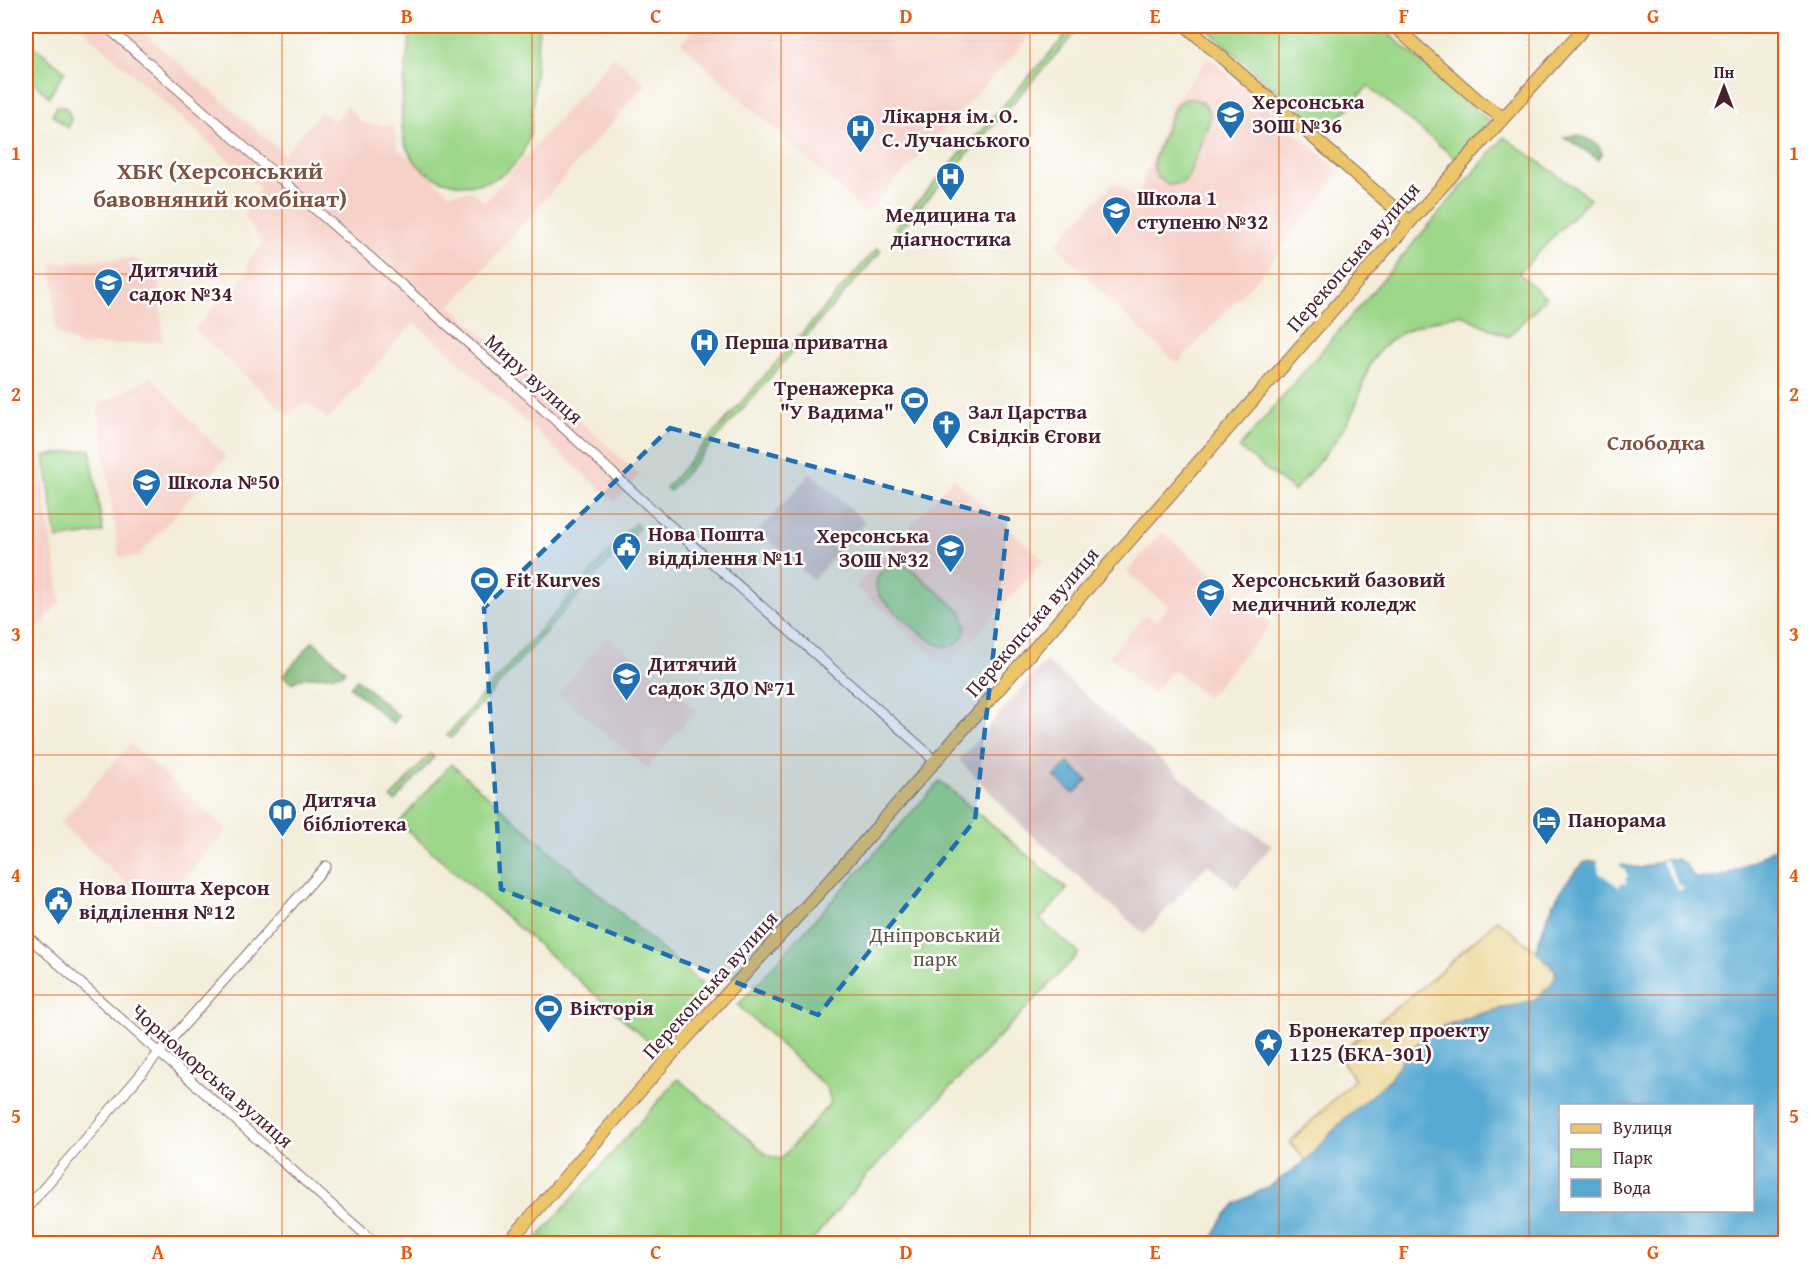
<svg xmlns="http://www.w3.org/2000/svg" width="1811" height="1269" font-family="'Gentium Book Plus',serif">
	<rect width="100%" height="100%" fill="#fff"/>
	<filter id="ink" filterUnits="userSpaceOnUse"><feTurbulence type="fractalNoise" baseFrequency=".0167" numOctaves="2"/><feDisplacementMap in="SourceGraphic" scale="12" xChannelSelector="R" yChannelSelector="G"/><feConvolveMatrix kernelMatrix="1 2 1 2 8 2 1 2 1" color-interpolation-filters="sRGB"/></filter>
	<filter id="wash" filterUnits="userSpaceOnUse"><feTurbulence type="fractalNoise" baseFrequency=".008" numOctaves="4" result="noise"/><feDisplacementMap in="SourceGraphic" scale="24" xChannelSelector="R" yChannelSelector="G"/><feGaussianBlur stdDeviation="1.35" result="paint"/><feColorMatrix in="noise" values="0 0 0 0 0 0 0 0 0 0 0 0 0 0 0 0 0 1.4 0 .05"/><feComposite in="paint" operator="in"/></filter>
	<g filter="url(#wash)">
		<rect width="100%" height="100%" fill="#f3edd9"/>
		<path fill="#f7d1c9" d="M79,26H136L284,154L321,112L334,121L347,106L362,123L394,126L397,148L449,193L472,191L485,202L614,56L646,84L451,306L640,475L615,502L414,322L328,420L309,404L299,406L289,416L194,329L247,273L248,262L263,243L244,216L260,188Z
			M697,26H1040L866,213L681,43Z
			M1209,57L1341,172L1262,273L1177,364L1113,304L1056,244L1115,181L1137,199L1171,106Z
			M134,258L159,283L163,341L80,346L56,331L52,263Z
			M151,377L226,457L138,557H119L98,405Z
			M26,449L39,453L61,602L26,641Z
			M953,478L1044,560L946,668L856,586Z
			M1162,532L1271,624L1207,698L1174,670L1152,694L1109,656L1146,614L1155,622L1168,607L1127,572Z
			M608,636L696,710L647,768L558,694Z
			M130,744L228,830L177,886L134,890L60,823Z"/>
		<path fill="#d2bfc1" d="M811,473L865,522L813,580L758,531Z
			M1046,661L1203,796L1272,845L1236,888L1208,864L1144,934L1025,829L959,760Z"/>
		<path fill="#9dd78a" stroke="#747b5a" stroke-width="1.5" d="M411,26H539C537,50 535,74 533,99C532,115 532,133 525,148C502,201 419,195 404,140C397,113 408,55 411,26Z
			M1074,26H1081L899,231L895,227Z
			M1204,26H1380L1489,121L1456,159L1368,86L1325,135Z
			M35,47L65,71L49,97L26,75V58Z
			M1186,99C1200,97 1210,105 1210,119L1188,177L1182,183L1168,185L1157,177L1154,169V160L1173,111L1178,103Z
			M57,106L67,108L71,119L68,128L52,115Z
			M1504,137L1590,198L1519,273L1546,298L1508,337L1460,314C1426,322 1385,331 1369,367C1363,382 1359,399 1352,414C1337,443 1314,467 1294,491L1239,448Z
			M877,248L881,251L670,491L666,488Z
			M90,449L103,532L57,539L44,456Z
			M635,523L639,527L451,738L447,735Z
			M891,564H901L910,568L962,613L966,627C964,640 952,650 939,645C926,641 890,607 880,597C872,583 877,571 891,564Z
			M430,754L434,757L395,801L391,798Z
			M451,764L708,990L656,1048L399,823Z
			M940,781L1067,889L1040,920L1079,953L865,1177L810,1243H533L678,1079L769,1156L781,1159L831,1102L827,1088L738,1005Z"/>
		<path fill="#7eb876" stroke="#646c50" stroke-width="1.5" d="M1576,135C1588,139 1599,141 1602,154L1598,159L1564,137Z
			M313,641L345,670L343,674L302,678L291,683L283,676Z
			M357,679L399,717L393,724L350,687Z"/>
		<path fill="#eeda9e" stroke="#9c7c64" stroke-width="1.5" d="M1497,920L1536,951L1555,970C1558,983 1542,996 1531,1001C1523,1005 1514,1005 1505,1007C1483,1013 1460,1019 1439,1028C1416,1039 1405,1063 1388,1081C1376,1094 1360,1105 1347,1117C1332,1130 1319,1146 1306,1161L1290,1142L1355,1079L1337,1055L1432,979Z"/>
		<path fill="#57a9d2" stroke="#50647e" stroke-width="1.5" fill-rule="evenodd" d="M1068,763L1087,780L1074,794L1055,777Z
			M1785,842V1243L1211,1244L1221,1221L1236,1203L1268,1187L1306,1161L1345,1118L1389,1080L1406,1055L1426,1035L1438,1029L1478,1015L1534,1000L1552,984L1556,975L1555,970L1536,951C1545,919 1558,886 1584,863L1592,861L1641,868L1665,859H1677L1685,864L1694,877C1722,885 1761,856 1785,842ZM1560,1106H1752V1210H1560Z"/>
		<path fill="#f3edd9" d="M1597,859L1618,862L1628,875L1625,880L1627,882L1625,884L1622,883L1619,887L1599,873Z
			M1665,859L1680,886H1683L1684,888L1679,891L1661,861Z"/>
	</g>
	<g filter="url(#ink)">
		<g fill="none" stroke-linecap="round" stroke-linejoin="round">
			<defs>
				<path id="minor" d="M106,26L532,399L656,513L924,750L935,762
					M26,935L376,1244
					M26,1209L159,1053L326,866"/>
				<path id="major" d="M1186,26L1410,222
					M1394,26L1479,101L1503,118
					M507,1244L673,1053L842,867L1410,222L1586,26"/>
			</defs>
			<use href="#minor" stroke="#856768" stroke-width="11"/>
			<use href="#major" stroke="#856768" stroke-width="14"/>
			<use href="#minor" stroke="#fff" stroke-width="9"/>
			<use href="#major" stroke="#edc569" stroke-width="12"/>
		</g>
	</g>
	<path fill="#1f6fb2" fill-opacity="0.2" stroke="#1f6fb2" stroke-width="4.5" stroke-dasharray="12 8" stroke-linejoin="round" d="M670,428L1008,519L975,820L818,1015L501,889L484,608Z"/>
	<path fill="none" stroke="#e8590c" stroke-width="1.5" stroke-opacity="0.55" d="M282,26V1244M532,26V1244M781,26V1244M1030,26V1244M1279,26V1244M1529,26V1244M26,274H1786M26,514H1786M26,755H1786M26,995H1786"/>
	<defs>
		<symbol id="school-pin" viewBox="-11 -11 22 30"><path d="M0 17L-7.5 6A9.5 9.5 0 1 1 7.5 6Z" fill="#1f6fb2" stroke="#fff"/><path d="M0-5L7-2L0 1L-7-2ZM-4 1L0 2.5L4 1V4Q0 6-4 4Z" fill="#fff"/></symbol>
		<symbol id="hospital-pin" viewBox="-11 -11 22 30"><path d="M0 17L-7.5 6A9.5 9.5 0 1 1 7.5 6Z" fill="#1f6fb2" stroke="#fff"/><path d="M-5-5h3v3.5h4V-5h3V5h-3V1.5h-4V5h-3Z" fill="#fff"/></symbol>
		<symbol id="stadium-pin" viewBox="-11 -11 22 30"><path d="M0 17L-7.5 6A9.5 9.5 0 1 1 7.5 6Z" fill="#1f6fb2" stroke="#fff"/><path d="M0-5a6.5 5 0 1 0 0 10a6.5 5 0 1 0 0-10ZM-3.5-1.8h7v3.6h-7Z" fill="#fff"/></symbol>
		<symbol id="church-pin" viewBox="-11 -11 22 30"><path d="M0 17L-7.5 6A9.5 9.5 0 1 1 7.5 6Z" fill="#1f6fb2" stroke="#fff"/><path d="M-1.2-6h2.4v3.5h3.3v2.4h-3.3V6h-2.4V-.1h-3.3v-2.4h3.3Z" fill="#fff"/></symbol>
		<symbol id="civic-pin" viewBox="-11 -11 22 30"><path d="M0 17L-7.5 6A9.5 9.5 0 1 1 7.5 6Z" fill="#1f6fb2" stroke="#fff"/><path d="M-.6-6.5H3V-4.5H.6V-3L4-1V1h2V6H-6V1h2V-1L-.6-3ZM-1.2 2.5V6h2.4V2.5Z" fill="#fff"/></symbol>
		<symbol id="university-pin" viewBox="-11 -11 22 30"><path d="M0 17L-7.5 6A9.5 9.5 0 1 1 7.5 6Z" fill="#1f6fb2" stroke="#fff"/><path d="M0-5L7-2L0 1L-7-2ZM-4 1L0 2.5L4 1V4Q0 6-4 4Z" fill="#fff"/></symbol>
		<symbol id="library-pin" viewBox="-11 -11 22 30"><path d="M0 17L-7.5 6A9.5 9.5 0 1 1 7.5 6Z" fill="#1f6fb2" stroke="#fff"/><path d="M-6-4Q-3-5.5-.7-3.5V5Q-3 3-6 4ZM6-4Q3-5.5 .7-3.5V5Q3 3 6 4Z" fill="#fff"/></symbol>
		<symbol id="hotel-pin" viewBox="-11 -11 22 30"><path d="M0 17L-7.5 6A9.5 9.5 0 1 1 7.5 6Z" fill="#1f6fb2" stroke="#fff"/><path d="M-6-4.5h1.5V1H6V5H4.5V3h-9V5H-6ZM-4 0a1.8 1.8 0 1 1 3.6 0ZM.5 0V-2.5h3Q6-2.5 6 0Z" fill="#fff"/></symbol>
		<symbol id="sight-pin" viewBox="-11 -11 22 30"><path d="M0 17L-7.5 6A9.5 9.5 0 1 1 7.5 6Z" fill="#1f6fb2" stroke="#fff"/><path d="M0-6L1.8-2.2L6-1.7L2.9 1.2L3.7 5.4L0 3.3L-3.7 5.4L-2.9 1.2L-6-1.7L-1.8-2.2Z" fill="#fff"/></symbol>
	</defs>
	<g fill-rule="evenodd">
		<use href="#school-pin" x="1214" y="98" width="33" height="45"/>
		<use href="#hospital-pin" x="844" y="112" width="33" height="45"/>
		<use href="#hospital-pin" x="934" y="160" width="33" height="45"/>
		<use href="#school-pin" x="1100" y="194" width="33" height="45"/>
		<use href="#school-pin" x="92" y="266" width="33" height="45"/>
		<use href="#hospital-pin" x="688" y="326" width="33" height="45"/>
		<use href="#stadium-pin" x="898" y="384" width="33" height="45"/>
		<use href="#church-pin" x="930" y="408" width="33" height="45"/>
		<use href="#school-pin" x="130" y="466" width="33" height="45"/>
		<use href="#civic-pin" x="610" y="530" width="33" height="45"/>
		<use href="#school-pin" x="934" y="532" width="33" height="45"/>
		<use href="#stadium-pin" x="468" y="564" width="33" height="45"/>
		<use href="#university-pin" x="1194" y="576" width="33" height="45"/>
		<use href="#school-pin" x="610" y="660" width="33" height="45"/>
		<use href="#library-pin" x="266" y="796" width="33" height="45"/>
		<use href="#hotel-pin" x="1530" y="804" width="33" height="45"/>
		<use href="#civic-pin" x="42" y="884" width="33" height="45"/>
		<use href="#stadium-pin" x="532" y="992" width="33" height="45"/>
		<use href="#sight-pin" x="1252" y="1026" width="33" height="45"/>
	</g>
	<g text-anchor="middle" stroke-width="5" stroke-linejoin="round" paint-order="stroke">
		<g font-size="21" font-weight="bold" fill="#4a1f2b" stroke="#fff" text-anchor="start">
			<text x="1252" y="109">Херсонська<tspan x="1252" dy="24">ЗОШ №36</tspan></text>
			<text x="882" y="123">Лікарня ім. О.<tspan x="882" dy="24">С. Лучанського</tspan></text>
			<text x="1137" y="205">Школа 1<tspan x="1137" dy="24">ступеню №32</tspan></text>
			<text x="951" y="222" text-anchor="middle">Медицина та<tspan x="951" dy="24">діагностика</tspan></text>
			<text x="129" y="277">Дитячий<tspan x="129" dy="24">садок №34</tspan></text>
			<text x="725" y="349">Перша приватна</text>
			<text x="894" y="395" text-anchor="end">Тренажерка<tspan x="894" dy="24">"У Вадима"</tspan></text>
			<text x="968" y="419">Зал Царства<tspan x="968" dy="24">Свідків Єгови</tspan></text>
			<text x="168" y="489">Школа №50</text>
			<text x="648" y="541">Нова Пошта<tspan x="648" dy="24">відділення №11</tspan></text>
			<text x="929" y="543" text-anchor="end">Херсонська<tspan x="929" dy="24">ЗОШ №32</tspan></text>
			<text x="506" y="587">Fit Kurves</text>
			<text x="1232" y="587">Херсонський базовий<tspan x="1232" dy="24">медичний коледж</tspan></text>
			<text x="648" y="671">Дитячий<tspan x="648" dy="24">садок ЗДО №71</tspan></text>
			<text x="303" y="807">Дитяча<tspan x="303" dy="24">бібліотека</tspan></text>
			<text x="1568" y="827">Панорама</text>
			<text x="79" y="895">Нова Пошта Херсон<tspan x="79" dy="24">відділення №12</tspan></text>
			<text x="570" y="1015">Вікторія</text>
			<text x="1289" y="1037">Бронекатер проекту<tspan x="1289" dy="24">1125 (БКА-301)</tspan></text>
		</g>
		<g font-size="21" fill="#4a1f2b" stroke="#fff">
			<text transform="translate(1353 257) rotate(-49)" y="7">Перекопська вулиця</text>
			<text transform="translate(534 379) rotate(42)" y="7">Миру вулиця</text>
			<text transform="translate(1032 622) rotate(-49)" y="7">Перекопська вулиця</text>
			<text transform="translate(710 985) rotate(-48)" y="7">Перекопська вулиця</text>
			<text transform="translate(212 1076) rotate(41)" y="7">Чорноморська вулиця</text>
		</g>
		<g font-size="21" fill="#635648" stroke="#fff">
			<text x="935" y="942">Дніпровський<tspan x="935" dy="24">парк</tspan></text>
		</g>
		<g font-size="22" font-weight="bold" fill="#815141" stroke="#fff">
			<text x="1656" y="450">Слободка</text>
		</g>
		<g font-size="24" font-weight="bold" fill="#815141" stroke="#fff">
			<text x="220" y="179">ХБК (Херсонський<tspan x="220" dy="28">бавовняний комбінат)</tspan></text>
		</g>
	</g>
	<rect width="1811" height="1269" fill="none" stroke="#fff" stroke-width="66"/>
	<rect x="1559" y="1104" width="195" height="108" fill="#ffffff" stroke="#b7a5aa" stroke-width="1.5"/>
	<rect x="1571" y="1124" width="30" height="9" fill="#edc569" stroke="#b7a5aa" stroke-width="1.5"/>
	<text x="1613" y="1134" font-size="18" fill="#4a1f2b">Вулиця</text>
	<rect x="1571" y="1149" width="30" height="18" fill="#9dd78a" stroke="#b7a5aa" stroke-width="1.5"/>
	<text x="1613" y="1164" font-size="18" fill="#4a1f2b">Парк</text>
	<rect x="1571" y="1179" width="30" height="18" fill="#57a9d2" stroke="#b7a5aa" stroke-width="1.5"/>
	<text x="1613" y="1194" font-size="18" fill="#4a1f2b">Вода</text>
	<g transform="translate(1724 87)" stroke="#ffffff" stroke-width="4.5" paint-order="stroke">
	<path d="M0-4.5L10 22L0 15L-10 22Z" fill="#4a1f2b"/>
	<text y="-9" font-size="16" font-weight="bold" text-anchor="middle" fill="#4a1f2b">Пн</text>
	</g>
	<rect x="33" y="33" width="1745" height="1203" fill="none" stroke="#e8590c" stroke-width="2"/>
	<g font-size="20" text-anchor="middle" font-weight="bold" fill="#e8590c">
		<text x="158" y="23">A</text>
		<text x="407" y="23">B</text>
		<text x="656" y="23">C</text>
		<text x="906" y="23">D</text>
		<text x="1155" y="23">E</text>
		<text x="1404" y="23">F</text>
		<text x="1653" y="23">G</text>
		<text x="16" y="160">1</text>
		<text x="1794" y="160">1</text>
		<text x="16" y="401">2</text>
		<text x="1794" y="401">2</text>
		<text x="16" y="641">3</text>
		<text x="1794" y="641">3</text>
		<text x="16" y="882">4</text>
		<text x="1794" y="882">4</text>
		<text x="16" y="1123">5</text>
		<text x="1794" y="1123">5</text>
		<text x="158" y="1259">A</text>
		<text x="407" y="1259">B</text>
		<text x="656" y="1259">C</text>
		<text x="906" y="1259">D</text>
		<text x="1155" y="1259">E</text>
		<text x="1404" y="1259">F</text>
		<text x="1653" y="1259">G</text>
	</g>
</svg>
